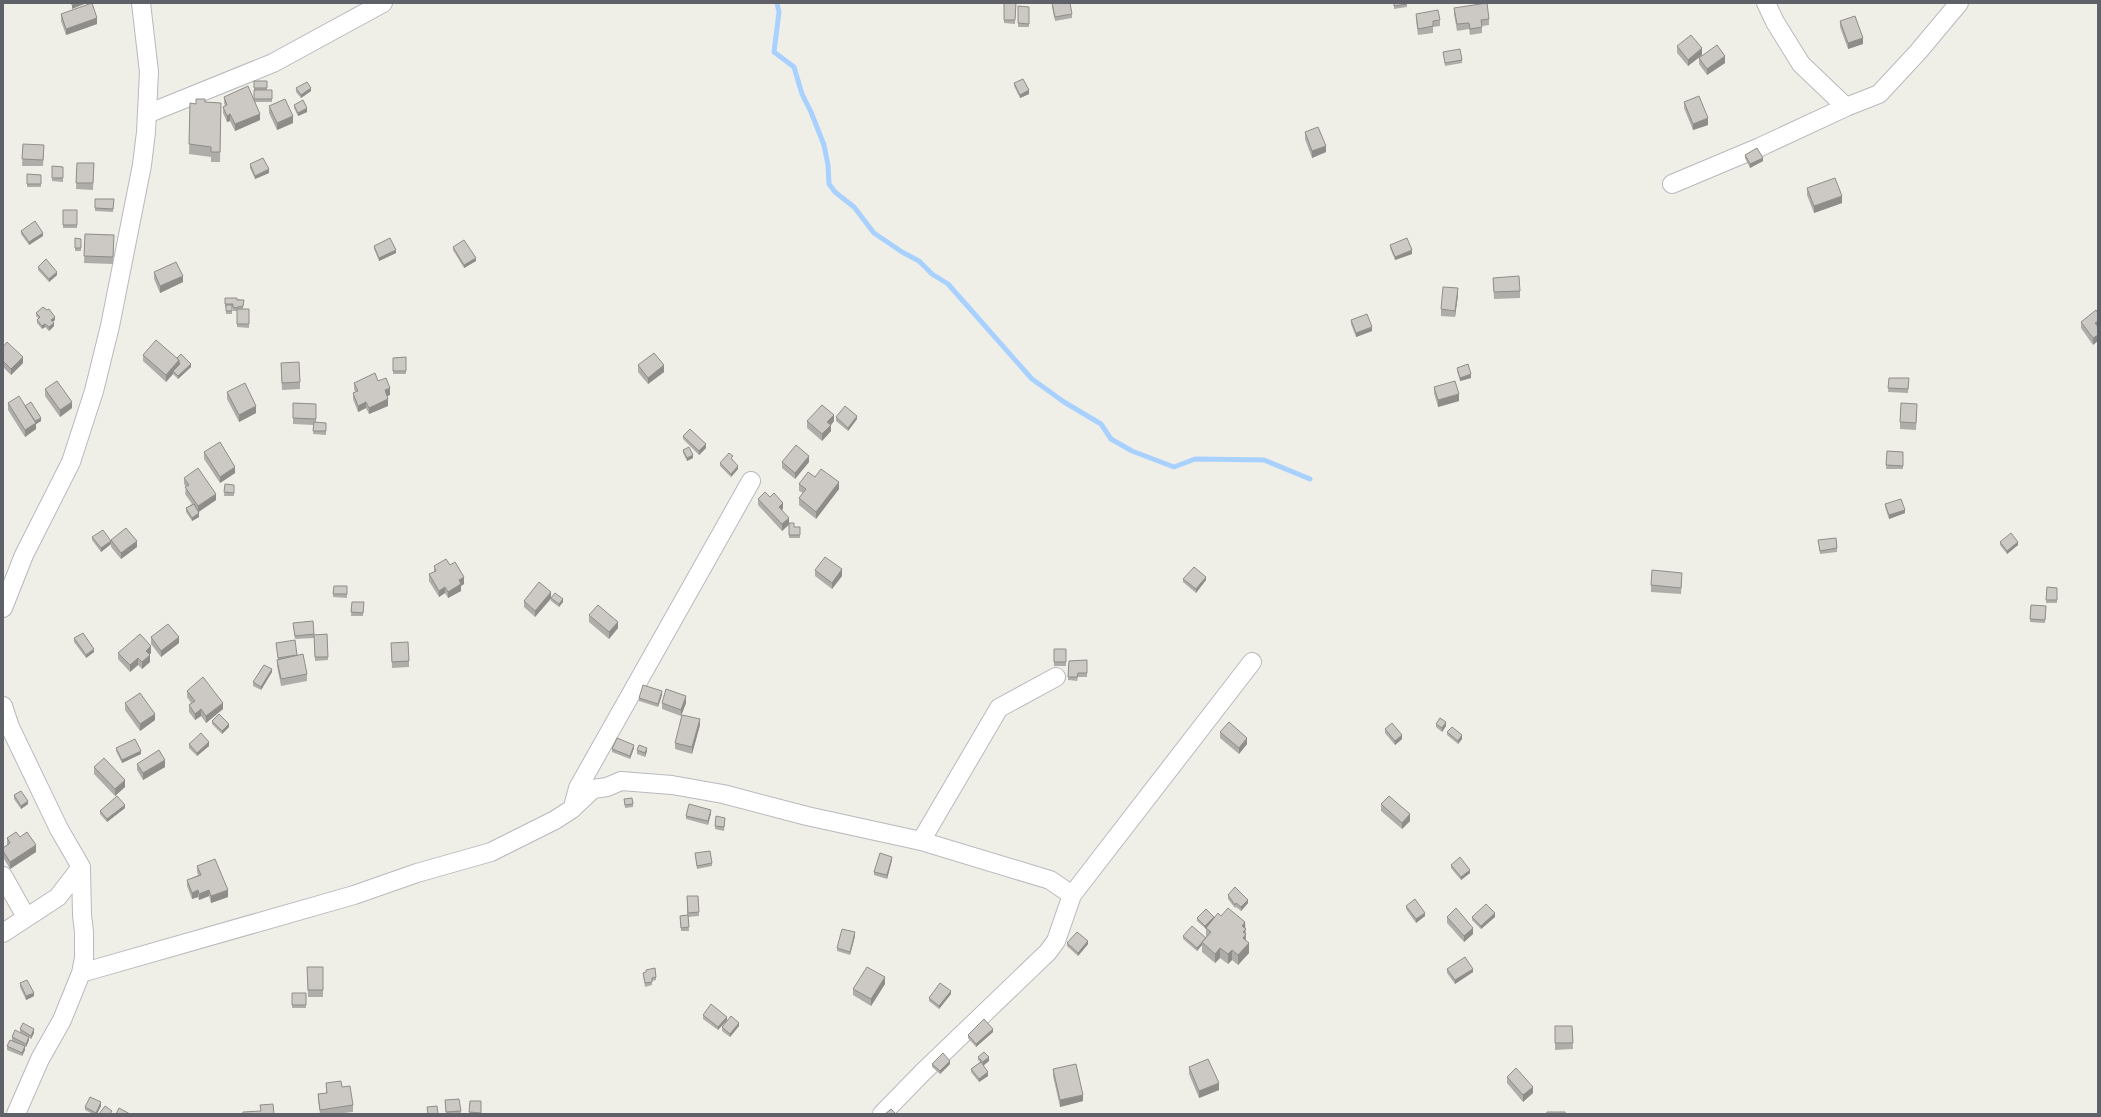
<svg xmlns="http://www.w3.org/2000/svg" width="2101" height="1117" font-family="Helvetica,sans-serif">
	<rect width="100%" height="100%" fill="#f0efe7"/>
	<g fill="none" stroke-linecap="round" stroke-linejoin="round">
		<path stroke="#a8d1ff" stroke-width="5" d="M777,3L779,12L774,52L794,67L802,94L811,112L824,145L828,165L829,184L835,192L854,207L874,233L902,252L919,261L932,274L948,284L1032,379L1064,402L1101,424L1111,439L1132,451L1174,467L1195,459L1264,460L1310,479"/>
		<defs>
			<path id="street" d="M1766,3L1775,22L1801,64L1846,107
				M147,114L273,63L383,3
				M1672,184L1760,147L1846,107L1879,94L1918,52L1959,3
				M3,608L24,555L71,462L94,391L110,326L142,165L146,132L149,72L141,3
				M3,706L10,727L59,829L81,867L82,915L84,932V958L81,973L62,1020L40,1059L16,1114
				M573,807L578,788L751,481
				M921,841L999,708L1056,677
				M3,876L26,917
				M1072,895L1252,662
				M3,933L58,897L81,867
				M81,973L354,895L417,873L491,852L555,820L572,809L593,789L607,787L621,781L672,785L723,794L807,816L921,841L1050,880L1072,895L1056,941L1048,952L923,1072L882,1114"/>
		</defs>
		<use href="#street" stroke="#b7b9bd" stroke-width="20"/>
		<use href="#street" stroke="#fff" stroke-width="18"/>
	</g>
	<path fill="#afada9" d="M1004,3H1016L1015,24L1004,23Z
		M1052,3L1072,14V18L1055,21L1052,7Z
		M1394,3H1407V7L1394,9Z
		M1018,6L1029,7V27H1018Z
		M1454,8L1489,19V25L1482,26V33L1470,35L1469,29L1457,31L1454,14Z
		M61,14L97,24L66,35L61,21Z
		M1416,14L1440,20V26L1433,27V33L1418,35L1416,20Z
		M1840,21L1863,44L1848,49L1840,27Z
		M1677,46L1702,55L1688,66L1677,53Z
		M1443,52L1462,60V63L1445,66Z
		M1699,58L1725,63L1707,75L1699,64Z
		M254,81H267V90H272V102H255L260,120L235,131L230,121L227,122L223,113V107L225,106L224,103V97L254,99Z
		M1014,83L1029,94L1020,98L1014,86Z
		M296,88L311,91L301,98L296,92Z
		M205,102L221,103L220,162H211V157L189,154L190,103L196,104Z
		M1684,102L1708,125L1693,130L1684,108Z
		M294,105L307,112L298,116L294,108Z
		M269,106L293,123L277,130L269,113Z
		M1305,132L1326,152L1312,158L1305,139Z
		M23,144L44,152L43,166H22Z
		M1745,155L1763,161L1750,168L1745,158Z
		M77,163H94L93,190L76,189Z
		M250,164L269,173L255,179L250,168Z
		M52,166L63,167V182L52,181Z
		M27,174L41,175V187H27Z
		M1807,188L1842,203L1814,213L1807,195Z
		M95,199H114L113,212L95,211Z
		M63,210H77V228H63Z
		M21,231L43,236L29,245L21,234Z
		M85,234L114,235L113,264L84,263Z
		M75,238L81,239V251H75Z
		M1390,245L1412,254L1395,260L1390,248Z
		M374,246L396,253L379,261L374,249Z
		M453,247L476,261L464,268L453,250Z
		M38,267L57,275L49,282L38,270Z
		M154,272L183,282L160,293L154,279Z
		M1493,278L1520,291V298L1494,299Z
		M1458,295L1455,317L1441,316V309Z
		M225,298L244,300L243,309H249V328L237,327V311H233V307H232V314H226V307H225Z
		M36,313L55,320L53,322L54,326L49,331L45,327L42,329L37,323V320L38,318L36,316Z
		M2098,313L2093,345L2081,328V322Z
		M1351,320L1372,331L1356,337L1351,324Z
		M3,347L23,363L11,375L3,367Z
		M143,355L177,358L191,367L178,379L173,374L166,382L143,361Z
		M406,357V374H393V358Z
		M281,363L300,382V389L282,390Z
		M638,365L664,372L648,384L638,372Z
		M1457,368L1471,378L1460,381L1457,371Z
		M1889,378H1909L1908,393L1888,392Z
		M378,381L390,395L387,396L388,406L369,414L366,408L358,412L353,399V393L355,392L354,389V383Z
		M1434,387L1459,401L1438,407L1434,393Z
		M45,389L72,408L60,417L45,396Z
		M227,392L256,413L239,422L227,399Z
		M8,403L25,406L41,421L36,424V429L25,437L8,410Z
		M293,403L316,404V422L326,423V435L313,434L314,425L293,424Z
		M1917,410L1916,430L1900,429V422Z
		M836,417L857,419L848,431L836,421Z
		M807,421H834L831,425V431L822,441L807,428Z
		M683,436L706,448L699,455L683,439Z
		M683,450L693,458L687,461L683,453Z
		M1887,451L1903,452V469H1886Z
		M204,452L235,473L220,483L204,459Z
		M733,459L732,460L738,469L731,477L720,466V463Z
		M782,462H809L795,479L782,468Z
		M815,477L839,489L816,519L799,505V498L803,493L799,491V484Z
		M184,478L216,500L199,512V517L192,521L186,512V508L192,504L185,494L186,487L184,484Z
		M225,484L234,485V496H224Z
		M758,499L783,509L782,510L789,523L794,527H800V538H789V525L782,531L758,505Z
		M1885,504L1905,513L1889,519L1885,507Z
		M92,537L111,544L101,552L92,540Z
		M111,540L137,547L121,559L111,547Z
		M1818,540L1837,548V552L1820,554Z
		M2000,542L2018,545L2007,554L2000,545Z
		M450,565L464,584L461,586V591L448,598L445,593L439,597L429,581V574L434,572V566Z
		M815,570L842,576L832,589L815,576Z
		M1183,579L1206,580L1196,593L1183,582Z
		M1682,579L1681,594L1651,592V585Z
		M334,586H347V598L333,597Z
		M2047,587L2057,588V603H2046Z
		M551,598L563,602L559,607L551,601V599L535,617L524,607V601Z
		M352,602H364L363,616H351Z
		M2031,605L2046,606L2045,623L2030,622Z
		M589,615L618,628L609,639L589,622Z
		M293,626L314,634V638L295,639Z
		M327,634L328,660L315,661L314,635Z
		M151,637L179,643L161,657L151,644Z
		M74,638L94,652L86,658L74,642Z
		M276,643L297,656L307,674V681L281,686L277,666V660L278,659Z
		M391,643L409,661V667L392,668Z
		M1054,649H1066V666H1054Z
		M118,653H151L149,655L150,662L142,669L138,665L130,672L118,659Z
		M1087,660V677H1078L1077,681L1068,680L1069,661Z
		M272,672L261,690L253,686V682Z
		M187,691L223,709L206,723L201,716L195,720L189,712V705L191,703L187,697Z
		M662,695L658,707L639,701V698Z
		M125,703L155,720L140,731L125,710Z
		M662,703H686L681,716L662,709Z
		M212,721L229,727L222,734L212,724Z
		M1436,724L1446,726L1442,732L1436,727Z
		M700,725L692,754L675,749V743Z
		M1385,729L1402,739L1395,745L1385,733Z
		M1220,732L1247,744L1239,754L1220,738Z
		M1447,732L1462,739L1458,744L1447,735Z
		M189,744L209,746L197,756L189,748Z
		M116,748L141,754L122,763L116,751Z
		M634,748L630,759L612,752V749Z
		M637,750L647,751L645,757L637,754Z
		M137,764L165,767L143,780L137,770Z
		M94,767L125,787L115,796L94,774Z
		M14,795L28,804L21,809L14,799Z
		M624,799L633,804V807L625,808Z
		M1381,804L1410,821L1402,829L1381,811Z
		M125,808L107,822L100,814V811Z
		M711,813L708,825L686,819V816Z
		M725,821L724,831L715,829V826Z
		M20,837L36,852L10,869L3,857V848L7,845V838Z
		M695,853L712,863V866L697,869Z
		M892,860L887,879L874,875V872Z
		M1451,865L1470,873L1461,880L1451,868Z
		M197,866L228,897L211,903L209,896L199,900L198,897L192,899L187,886V880L198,875L197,872Z
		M1228,895L1248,903L1241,911L1236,907L1235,908L1228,899Z
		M687,896H698L699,916L688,917L689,931H681L680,916L687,915Z
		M1406,906L1425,916L1416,923L1406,909Z
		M1221,916L1245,922L1246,941L1249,953L1238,965L1232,960L1228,964L1220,958L1215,963L1202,952V945L1197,951L1183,939V936L1206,938V929L1197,921V918H1214Z
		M1447,917L1473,934L1464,942L1447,923Z
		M1472,917H1495L1481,929L1472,920Z
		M855,936L850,955L837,951V948Z
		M1067,943L1088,944L1078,956L1067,946Z
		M307,967H323V997H308Z
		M1447,969L1473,972L1455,984L1447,973Z
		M646,970L656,977V980L652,981V985L645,987L643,973L646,972Z
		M20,983L34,996L26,1000L20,987Z
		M885,984L871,1006L853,995V989Z
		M292,993H306V1008H292Z
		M951,994L939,1009L929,1001V998Z
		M703,1015L727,1020L718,1030L703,1019Z
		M739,1026L730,1037L722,1031V1027Z
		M1555,1026H1572L1573,1049L1555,1050Z
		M20,1029L34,1033L31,1039L29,1038V1040L26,1047H25V1050L22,1056L7,1050V1046L12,1040V1037L20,1032Z
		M993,1032L976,1047L968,1038V1035Z
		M978,1057L989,1061L983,1065L988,1076L979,1082L971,1072V1069L980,1062L978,1060Z
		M932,1064H950L940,1074L932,1067Z
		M1189,1067L1219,1090L1199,1098L1189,1074Z
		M1053,1069L1083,1101L1060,1107L1053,1076Z
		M1507,1077L1533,1093L1523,1102L1507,1083Z
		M326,1083L342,1087L353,1105V1112L335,1114H320L318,1100V1094L326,1093Z
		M445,1100L461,1111V1114H446Z
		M470,1101H481V1114H469Z
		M101,1106L97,1114H93L85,1110V1107Z"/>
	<path fill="#8f8d89" d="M78,3H87L72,9V5Z
		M97,18V24L66,35V29Z
		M1863,38V44L1848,49V43Z
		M1702,48V55L1688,66V60Z
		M1725,56V63L1707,75V69Z
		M311,88V91L301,98V95Z
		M1029,90V94L1020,98V95Z
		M307,108V112L298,116V113Z
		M230,114V121L227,122V116Z
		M260,114V120L235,131V124Z
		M293,116V123L277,130V123Z
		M1708,118V125L1693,130V124Z
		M1326,146V152L1312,158V151Z
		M1763,158V161L1750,168V164Z
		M269,169V173L255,179V176Z
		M1842,196V203L1814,213V206Z
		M43,233V236L29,245V242Z
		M396,250V253L379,261V258Z
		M1412,250V254L1395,260V257Z
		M476,258V261L464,268V265Z
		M57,272V275L49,282V279Z
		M183,276V282L160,293V286Z
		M1458,288V295L1455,317V311Z
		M55,317V320L51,323V320Z
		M2098,321V328L2095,323Z
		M54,323V326L49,331V327Z
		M45,324V327L42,329V326Z
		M1372,327V331L1356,337V333Z
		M2098,335V341L2093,345V338Z
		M23,357V363L11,375V369Z
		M179,360V367L173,371V374L166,382V375Z
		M191,364V367L178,379V376Z
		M664,365V372L648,384V378Z
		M1471,374V378L1460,381V378Z
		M390,388V395L385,397V390Z
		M1459,394V401L1438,407V400Z
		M388,399V406L369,414V408Z
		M72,402V408L60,417V410Z
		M366,402V408L358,412V406Z
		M256,406V413L239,422V415Z
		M834,415V421L831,425V431L822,441V434L827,422Z
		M857,416V419L848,431V428Z
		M41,418V421L36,424V429L25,437V430L34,422Z
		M706,444V448L699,455V451Z
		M693,455V458L687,461V458Z
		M809,456V462L795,479V473Z
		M738,466V469L731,477V474Z
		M235,467V473L220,483V477Z
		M839,482V489L816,519V512Z
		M216,494V500L198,512V506Z
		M783,503V509L779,513V507Z
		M1905,510V513L1889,519V515Z
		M199,513V517L192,521V518Z
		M789,518V524L782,531V524Z
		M111,541V544L101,552V548Z
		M137,541V547L121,559V553Z
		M2018,542V545L2007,554V551Z
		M842,569V576L832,589V583Z
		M464,577V584L461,586V591L448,598V592L459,580Z
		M1206,577V580L1196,593V589Z
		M445,587V593L439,597V591Z
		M551,592V598L535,617V611Z
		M563,599V602L559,607V604Z
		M618,622V628L609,639V632Z
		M179,637V643L161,657V651Z
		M151,646V653L146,658V651Z
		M94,649V652L86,658V655Z
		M150,655V662L142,669V662Z
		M138,658V665L130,672V665Z
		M272,669V672L261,690V687Z
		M662,691V695L658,707V704Z
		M686,696V703L681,716V710Z
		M223,703V709L206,723V716Z
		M201,709V716L195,720V714Z
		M155,714V720L140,731V724Z
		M700,719V725L692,754V747Z
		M1446,722V726L1442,732V728Z
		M229,724V727L222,734V731Z
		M1402,735V739L1395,745V741Z
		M1462,735V739L1458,744V741Z
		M1247,738V744L1239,754V748Z
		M209,742V746L197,756V753Z
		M634,745V748L630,759V756Z
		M647,748V751L645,757V753Z
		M141,751V754L122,763V760Z
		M165,760V767L143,780V773Z
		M125,780V787L115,796V789Z
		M28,801V804L21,809V806Z
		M125,805V808L107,822V819Z
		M711,810V813L708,825V821Z
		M1410,814V821L1402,829V823Z
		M36,845V852L10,869V862Z
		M892,857V860L887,879V875Z
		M1470,870V873L1461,880V877Z
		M198,890V897L192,899V893Z
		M209,890V896L199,900V894Z
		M228,890V897L211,903V896Z
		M1248,900V903L1241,911V907Z
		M1425,913V916L1416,923V919Z
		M1495,913V917L1481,929V926Z
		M1214,917V921L1206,928L1205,929V926Z
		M1245,922L1246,944L1243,948L1242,926Z
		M1473,928V934L1464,942V936Z
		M855,932V936L850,955V952Z
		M1088,941V944L1078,956V953Z
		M1202,942V945L1197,951V948Z
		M1249,943V953L1238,965V955Z
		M1220,948V958L1215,963V954Z
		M1232,950V960L1228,964V954Z
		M1473,969V972L1455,984V980Z
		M885,977V984L871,1006V999Z
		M951,991V994L939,1009V1006Z
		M34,993V996L26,1000V996Z
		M727,1017V1020L718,1030V1027Z
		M739,1023V1026L730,1037V1034Z
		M34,1029V1033L31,1039V1036Z
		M993,1029V1032L976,1047V1044Z
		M29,1037V1040L26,1047V1044Z
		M25,1046V1050L22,1056V1053Z
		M989,1057V1061L983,1066V1062Z
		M950,1061V1064L940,1074V1071Z
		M988,1072V1076L979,1082V1079Z
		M1219,1083V1090L1199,1098V1091Z
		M1533,1087V1093L1523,1102V1095Z
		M1083,1095V1101L1060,1107V1100Z
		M101,1102V1106L97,1114H96V1113Z"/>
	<path fill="#ccc9c4" stroke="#8f8d89" d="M71,3H78L72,5Z
		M92,3L97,18L66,29L61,14Z
		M1004,3H1016L1015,20H1004Z
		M1052,3H1070L1072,14L1055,17Z
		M1394,3H1407V4L1394,6Z
		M1487,3L1489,19L1481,20L1482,27L1470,29L1469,23L1457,24L1454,8Z
		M1018,6L1029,7V24L1018,23Z
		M1438,10L1440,20L1433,21V26L1418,29L1416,14Z
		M1855,16L1863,38L1848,43L1840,21Z
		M1691,35L1702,48L1688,60L1677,46Z
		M1717,45L1725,56L1707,69L1699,58Z
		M1460,49L1462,60L1445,63L1443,52Z
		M1023,79L1029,90L1020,95L1014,83Z
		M254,81H267V88H254Z
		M307,82L311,88L301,95L296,88Z
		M248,86L260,114L235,124L230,114L227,116L223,107L227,105L224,97Z
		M254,90H272V99H254Z
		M1699,96L1708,118L1693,124L1684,102Z
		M196,99H205V102L221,103L220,152H211V147L189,144L190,103L196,104Z
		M285,99L293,116L277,123L269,106Z
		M303,100L307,108L298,113L294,105Z
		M1318,127L1326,146L1312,151L1305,132Z
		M23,144L44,145L43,160L22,159Z
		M1757,148L1763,158L1750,164L1745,155Z
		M263,158L269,169L255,176L250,164Z
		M77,163H94L93,183H76Z
		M52,166L63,167V178H52Z
		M27,174L41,175V184H27Z
		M1835,178L1842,196L1814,206L1807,188Z
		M95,199H114L113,209L95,208Z
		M63,210H77V225H63Z
		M35,221L43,233L29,242L21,231Z
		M85,234L114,235L113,257L84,256Z
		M75,238L81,239V248H75Z
		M390,238L396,250L379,258L374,246Z
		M1407,238L1412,250L1395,257L1390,245Z
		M464,240L476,258L464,265L453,247Z
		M46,259L57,272L49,279L38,267Z
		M176,262L183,276L160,286L154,272Z
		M1519,276L1520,291L1494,292L1493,278Z
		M1443,287L1458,288L1455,311L1441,309Z
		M225,298H237V300H244L243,306L233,308V304H225Z
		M226,305H232V311H226Z
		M43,307L47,310L49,309L55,317L51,320L54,323L49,327L45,324L42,326L37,320L40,317L36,313Z
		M237,309H249V324H237Z
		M2096,310L2098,313V321L2095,323L2098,327V335L2093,338L2081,322Z
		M1367,314L1372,327L1356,333L1351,320Z
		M156,340L179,360L166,375L143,355Z
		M7,342L23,357L11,369L3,361V347Z
		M654,353L664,365L648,378L638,365Z
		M181,354L191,364L178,376L173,371L180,364L179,362V360L177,358Z
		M406,357V371H393V358Z
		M299,362L300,382L282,383L281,363Z
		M1468,364L1471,374L1460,378L1457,368Z
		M375,373L378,381L386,378L390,388L385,390L388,399L369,408L366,402L358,406L353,393L358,391L354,383Z
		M1889,378H1909L1908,389L1888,388Z
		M57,381L72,402L60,410L45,389Z
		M1455,381L1459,394L1438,400L1434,387Z
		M245,383L256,406L239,415L227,392Z
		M19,396L36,423L25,430L8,403Z
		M31,402L41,418L35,421L25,406Z
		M293,403L316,404V419L293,418Z
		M1901,403L1917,404L1916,423L1900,422Z
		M822,405L834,415L827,422L831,425L822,434L807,421Z
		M845,406L857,416L848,428L836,417Z
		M314,422L326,423V431H313Z
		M690,429L706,444L699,451L683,436Z
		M220,442L235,467L220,477L204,452Z
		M796,445L809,456L795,473L782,462Z
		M689,447L693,455L687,458L683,450Z
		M1887,451L1903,452V466L1886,465Z
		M729,453L733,456L731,458L738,466L731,474L720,463Z
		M198,468L216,494L198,506L185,487L189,485L184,478Z
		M821,469L839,482L816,512L799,498L806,489L799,484L808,472L815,477Z
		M225,484L234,485V493L224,492Z
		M765,492L770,497L774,493L783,503L779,507L789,518L782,524L758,499Z
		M1901,499L1905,510L1889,515L1885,504Z
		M194,504L199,513L192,518L186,508Z
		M789,523H794V527H800V535H789Z
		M126,528L137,541L121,553L111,540Z
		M103,530L111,541L101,548L92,537Z
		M2011,533L2018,542L2007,551L2000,542Z
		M1836,538L1837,548L1820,551L1818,540Z
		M825,557L842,569L832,583L815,570Z
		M446,559L450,565L455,562L464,577L459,580L461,584L448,592L445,587L439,591L429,574L436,571L434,566Z
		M1194,567L1206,577L1196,589L1183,579Z
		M1652,570L1682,573L1681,588L1651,585Z
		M539,582L551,592L535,611L524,601Z
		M334,586H347V594H333Z
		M2047,587L2057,588V600H2046Z
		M555,593L563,599L559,604L551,598Z
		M352,602H364L363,613L351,612Z
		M598,605L618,622L609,632L589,615Z
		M2031,605L2046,606L2045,620L2030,619Z
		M313,621L314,634L295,636L293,623Z
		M168,624L179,637L161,651L151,637Z
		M83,633L94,649L86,655L74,638Z
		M140,634L151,646L146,651L150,655L142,662L138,658L130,665L118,653Z
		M327,634L328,657H315L314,635Z
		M295,640L297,655L278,658L276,643Z
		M408,642L409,661L392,662L391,643Z
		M1054,649H1066V662H1054Z
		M303,654L307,674L281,679L277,660Z
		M1087,660V673H1078L1077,677H1068L1069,661Z
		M264,665L272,669L261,687L253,682Z
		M203,677L223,703L206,716L201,709L195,714L189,705L195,701L187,691Z
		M643,685L662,691L658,704L639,698Z
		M666,689L686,696L681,710L662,703Z
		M140,693L155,714L140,724L125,703Z
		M219,714L229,724L222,731L212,721Z
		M682,715L700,719L692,747L675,743Z
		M1440,718L1446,722L1442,728L1436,724Z
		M1229,722L1247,738L1239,748L1220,732Z
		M1392,723L1402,735L1395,741L1385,729Z
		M1452,727L1462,735L1458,741L1447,732Z
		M201,733L209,742L197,753L189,744Z
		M617,738L634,745L630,756L612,749Z
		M135,739L141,751L122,760L116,748Z
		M639,745L647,748L645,753L637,750Z
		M159,750L165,760L143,773L137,764Z
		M104,758L125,780L115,789L94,767Z
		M21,791L28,801L21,806L14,795Z
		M117,796L125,805L107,819L100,811Z
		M1389,796L1410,814L1402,823L1381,804Z
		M632,798L633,804L625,805L624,799Z
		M689,804L711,810L708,821L686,816Z
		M716,816L725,818L724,827L715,826Z
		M16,832L20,837L27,832L36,845L10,862L3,851V848L10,843L7,838Z
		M710,851L712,863L697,866L695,853Z
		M880,853L892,857L887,875L874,872Z
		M1460,857L1470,870L1461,877L1451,865Z
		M215,859L228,890L211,896L209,890L199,894L198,890L192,893L187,880L201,875L197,866Z
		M1235,887L1248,900L1241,907L1236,903L1235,905L1228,895Z
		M687,896H698L699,912L688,913Z
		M1415,899L1425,913L1416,919L1406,906Z
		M1486,904L1495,913L1481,926L1472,917Z
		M1228,908L1245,922L1242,926L1246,929L1243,932L1246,934L1243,938L1249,943L1238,955L1232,950L1228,954L1220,948L1215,954L1202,942L1211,932L1206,928L1218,913L1221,916Z
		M1456,908L1473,928L1464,936L1447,917Z
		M1206,909L1214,917L1205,926L1197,918Z
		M688,915L689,927L681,928L680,916Z
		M1192,926L1206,938L1197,948L1183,936Z
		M842,929L855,932L850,952L837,948Z
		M1077,932L1088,941L1078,953L1067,943Z
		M1465,957L1473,969L1455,980L1447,969Z
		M307,967H323V990H308Z
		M867,967L885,977L871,999L853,989Z
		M655,968L656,977L652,978V982L645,983L643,973L646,972V970Z
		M27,980L34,993L26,996L20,983Z
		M940,983L951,991L939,1006L929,998Z
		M292,993H306V1005H292Z
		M711,1004L727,1017L718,1027L703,1015Z
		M731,1016L739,1023L730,1034L722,1027Z
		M984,1019L993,1029L976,1044L968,1035Z
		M23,1023L34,1029L31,1036L20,1029Z
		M1555,1026H1572L1573,1043H1555Z
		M15,1030L29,1037L26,1044L12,1037Z
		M10,1040L25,1046L22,1053L7,1046Z
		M984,1052L989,1057L983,1062L978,1057Z
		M943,1053L950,1061L940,1071L932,1064Z
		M1208,1059L1219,1083L1199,1091L1189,1067Z
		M981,1062L988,1072L979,1079L971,1069Z
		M1076,1064L1083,1095L1060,1100L1053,1069Z
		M1516,1068L1533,1087L1523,1095L1507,1077Z
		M341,1081L342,1087L350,1086L353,1105L320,1110L318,1094L327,1093L326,1083Z
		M90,1097L101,1102L96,1113L85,1107Z
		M459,1099L461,1111L446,1112L445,1100Z
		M470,1101H481V1113L469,1112Z
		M273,1104L274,1114H243V1112L261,1111L260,1105Z
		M105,1106L112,1111L110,1114H99Z
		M437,1106L438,1114H428L427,1107Z
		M119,1108L130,1114H116Z
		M891,1109L896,1114H885Z
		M1547,1112H1565V1114H1547Z"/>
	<rect width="2101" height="1117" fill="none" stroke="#5e6167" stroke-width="8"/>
</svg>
